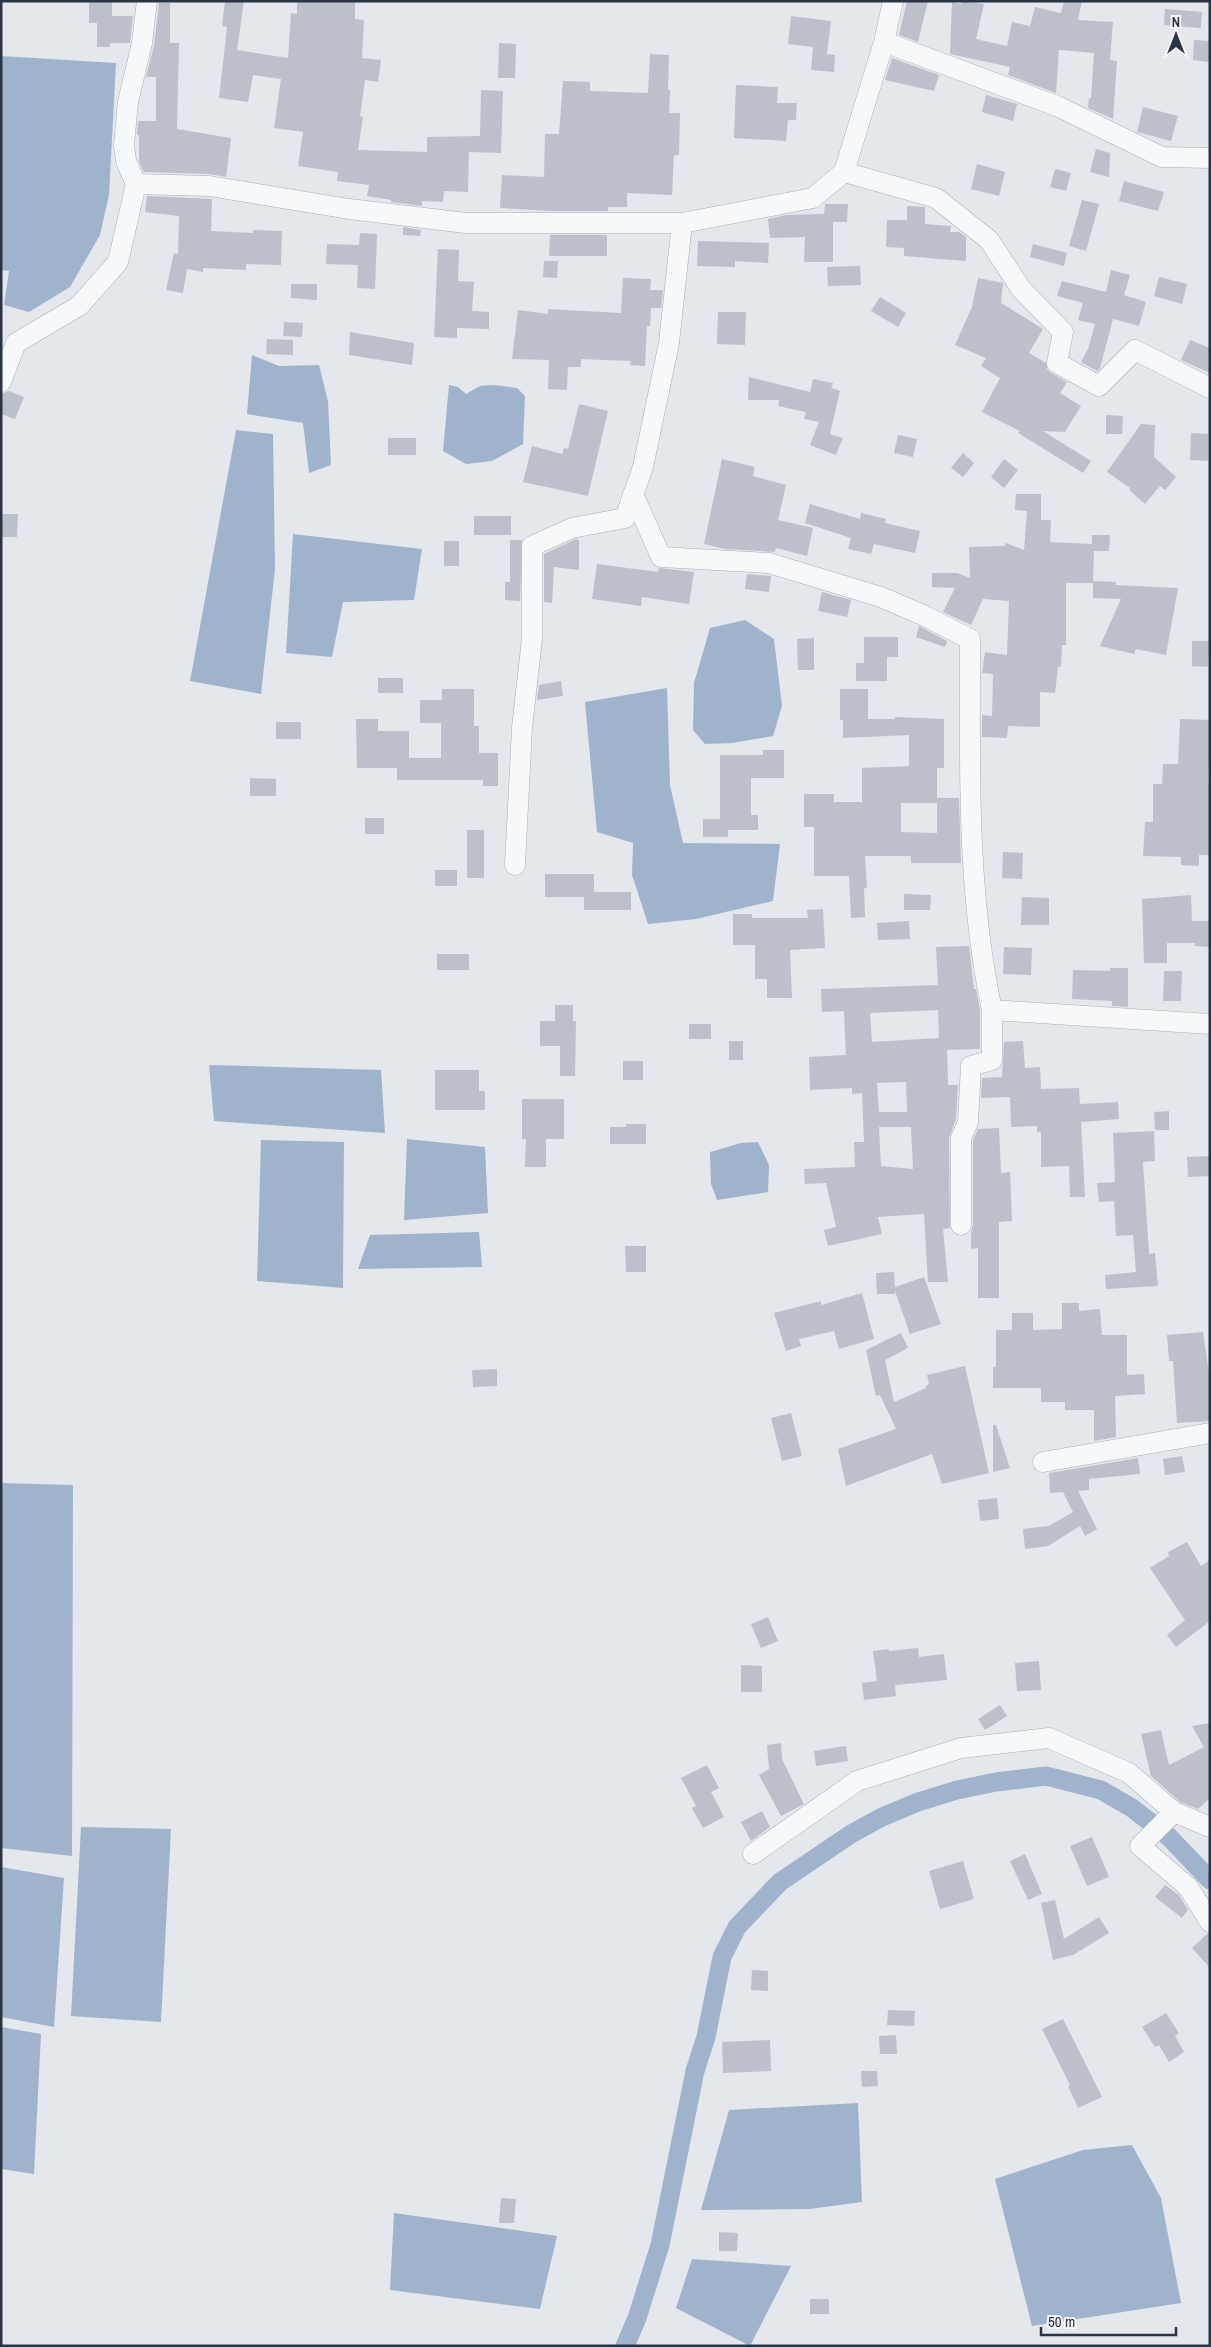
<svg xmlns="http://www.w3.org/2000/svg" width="1211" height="2347" font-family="'Archivo Narrow',sans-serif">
	<rect width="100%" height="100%" fill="#e4e7ec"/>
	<path fill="#9fb4cc" d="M1,56L116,63L109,195L100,235L70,287L29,312L4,305L9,271L1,270Z
		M252,355L279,366L319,365L328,401L331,465L309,473L303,423L247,414Z
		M449,385L458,387L466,394L480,386L494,385L517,388L525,396L523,444L492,461L466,464L443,451Z
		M236,430L273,434L275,569L261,694L190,681Z
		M293,534L422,549L414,600L343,602L332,657L286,653Z
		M745,620L774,639L782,706L773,736L732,743L705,744L693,730L694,683L710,628Z
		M667,688L670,785L683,843L780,844L773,901L696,919L648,924L632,875L633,843L597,832L585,702Z
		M209,1065L381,1070L385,1133L214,1121Z
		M407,1139L485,1147L488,1213L404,1220Z
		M261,1140L344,1142L343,1288L257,1281Z
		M758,1142L769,1165L768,1192L717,1200L711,1184L710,1152L741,1143Z
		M479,1232L482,1267L358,1269L370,1235Z
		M1,1483L73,1485L72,1856L1,1848Z
		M81,1827L171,1829L161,2022L71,2016Z
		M1,1867L64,1878L54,2027L1,2017Z
		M1,2027L41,2034L34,2174L1,2169Z
		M858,2103L862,2202L810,2209L701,2210L729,2110Z
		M1132,2145L1161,2198L1181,2303L1032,2326L995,2179L1083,2150Z
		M394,2213L557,2236L540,2309L390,2290Z
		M692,2259L791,2266L750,2346L676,2308Z"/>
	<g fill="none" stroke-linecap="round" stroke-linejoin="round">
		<path stroke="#9fb4cc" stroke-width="19" d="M625,2346L637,2318L660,2245L695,2071L706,2037L722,1957L737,1927L780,1882L851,1834L882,1817L918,1802L957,1790L996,1782L1046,1776L1101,1790L1132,1808L1169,1837L1210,1880"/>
	</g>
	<path fill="#bbc0ca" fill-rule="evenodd" d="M89,1H112V16H133L130,43H110V47H97V23H89Z
		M225,1H244L237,50L288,58L291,13L297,14V1H355V19L364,20L362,58L381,60L378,82L365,80L360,116L363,117L358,150L427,152V137L480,136L481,90L503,91L501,153L469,152L468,192L444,191L443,202L422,201V206L391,202V200L367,196L369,185L337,181L338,172L298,166L303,132L274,128L281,79L253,75L248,102L219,98L227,27L222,26Z
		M907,1H928L918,42L899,35Z
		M961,1L984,4L976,39L1007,46L1012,22L1030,26L1035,7L1061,13L1064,1H1082L1078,20L1113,22L1110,60L1117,61L1113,119L1088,108L1089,98H1091L1094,53L1059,50L1056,93L1008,75L1010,67L950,54L952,2L961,4Z
		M159,3H170V43H179L177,129L231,138L226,177L209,174L144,172L139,162V135H137L138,121H156V77H146L154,45Z
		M1165,9L1202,12L1201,28L1164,25Z
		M791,16L831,21L827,54L835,55L834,72L811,70L813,47L788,44Z
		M1194,40L1210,41V62L1193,60Z
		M499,43L516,44L515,78H498Z
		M650,54L669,55L668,90H670L669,113H680L679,155H674L672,195L627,193V207H608V211H551L500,208L502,175L544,177L545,134H559L563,81L590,82V91L648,93Z
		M892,58L939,75L934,91L885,80Z
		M736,85L778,87L777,103H797L796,120H788L786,141L734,138Z
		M986,95L1017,104L1013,121L982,112Z
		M1143,107L1178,116L1171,141L1137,132Z
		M1096,149L1110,153L1109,177L1090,172Z
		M977,164L1005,172L999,196L971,189Z
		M1055,169L1071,173L1066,191L1050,187Z
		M1124,181L1164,192L1158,211L1119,201Z
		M147,196L212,199L211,231L253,233V230L282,231L281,265L246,264V270L203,268V272L187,269L183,293L166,290L174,253L178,254L179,216L145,212Z
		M1082,200L1099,204L1086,251L1069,246Z
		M825,204H848L847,222H833V262H804L805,237L770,238L768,219L786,215L824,214Z
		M907,206L925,207V224L951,226L950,232H959L966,237V261L904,256V248L886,247L887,220H907Z
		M403,227L421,230L420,236L403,235Z
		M360,233L377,234L375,289L357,288L358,265L326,264L327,244L359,245Z
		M550,235H607V256H549Z
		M698,241L769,243L768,263L735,261V267L697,266Z
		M1033,244L1067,253L1064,266L1030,257Z
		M438,249L459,250L458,281L474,282L472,311L489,312V329L457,328V338L434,337Z
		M544,261H558L557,278L543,277Z
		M860,266L861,285L828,286L827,267Z
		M1111,270L1130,275L1124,295L1146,302L1139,326L1113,319L1100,368L1097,371L1081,362L1088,349L1095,324L1078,320L1083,303L1057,296L1062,281L1106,292Z
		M1159,277L1187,284L1182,304L1154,296Z
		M623,278L651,279L650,290H663L661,308H651L650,326H647L645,366L630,365L631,361L581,359V367H568L567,390L548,389L549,360L512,359L518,310L548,314V309L621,313Z
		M978,278L1003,283L1001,303L1043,329L1029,353L1046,363L1047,369L1051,373L1067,382L1060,393L1081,406L1065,432L1043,431L1091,461L1083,473L1018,433L1020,431L982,412L1000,378L981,366L986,358L955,345L972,307Z
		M291,284H317V300L291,298Z
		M880,297L906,313L898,327L871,311Z
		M718,312H746L745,345L717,344Z
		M284,322L303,323L302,337L283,336Z
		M350,332L414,343L412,365L349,355Z
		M267,339L293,340V355L266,354Z
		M1190,340L1210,348V373L1181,360Z
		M749,377L810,392L813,379L833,383L830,393L832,388L840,391L830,434L843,438L836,455L810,445L819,422L804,419L806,412L778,406L779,400H748Z
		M9,391L24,397L15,419L1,414V394Z
		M579,404L608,411L588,496L523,482L532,446L562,454L564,448L568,449Z
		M1106,415L1123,416L1122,434H1106Z
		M1141,424L1155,425L1154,457L1176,477L1165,490L1160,486L1145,504L1129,490L1130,488L1107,472Z
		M1191,433L1208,434V461L1190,460Z
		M898,435L917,439L913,457L894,453Z
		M388,438H416V455H388Z
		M963,453L974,463L963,477L951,468Z
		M722,459L755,467L753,476L786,485L778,520L813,528L807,556L776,548L775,552L725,549L704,544Z
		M1004,459L1018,470L1004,488L991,477Z
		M1016,494H1041V520H1051L1050,542L1092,544V535H1110L1109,551H1094L1093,583H1066V645H1062L1061,667H1058L1055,693L1040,692V727L1008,726L1007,738L982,737V715L992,716L993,674L982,673L985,652L1007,655L1009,601L983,599L971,625L943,612L955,588L932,587V573H957L970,578L969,547L1004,546L1006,543L1024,550L1027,511L1015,510Z
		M810,504L860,519L861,513L886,519L885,523L920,531L915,553L874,544L871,554L848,549L851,538L805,523Z
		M1,514H18L17,537H1Z
		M474,516H511V535H474Z
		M576,539L579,540V570L554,567L552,603L544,602V554Z
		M510,540H522L520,601L505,600V582H510Z
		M444,541H459V566H444Z
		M597,564L658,572L659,568L694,572L689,604L642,597L641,606L592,599Z
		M747,574L771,576L769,592L745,589Z
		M1093,581L1116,582L1115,585L1178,588L1166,655L1136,649L1134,654L1100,646L1121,599L1093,598Z
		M822,592L851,600L847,617L818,611Z
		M919,626L947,641L945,647L916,637Z
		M864,637H898V657H887V681H856V663H864Z
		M814,638V670H798L797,639Z
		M1192,641H1209L1208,667L1192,666Z
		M378,678H403V693H378Z
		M561,681L563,696L537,700L539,685Z
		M442,689H474V726H479V753H498V786H483V780H397V768H357L356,719H378V731H409V758H441V723H420V700H442Z
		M840,689H868V719H895V717L944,719V768H937V803H901V832L937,833V798H959L961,863H911V856H865L867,888H864L865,917L851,918L849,876H814V827H804V794H834V802H862V768L909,766V735L843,738V720H840Z
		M1180,719L1210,720L1208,785H1210V855H1199V866L1181,865V857L1143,856L1145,822H1153V784H1162L1163,764H1178Z
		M276,722H301V739H276Z
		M763,750H784V778H751V815H758V830H728V837H703V819H720V755H763Z
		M250,778L276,779V796H250Z
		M365,818H384V834H365Z
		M467,830H484V878H467Z
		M1003,852L1023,853L1022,879L1002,878Z
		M435,870H457V886H435Z
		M545,874H594V892H631V910H584V897H545Z
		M904,894L931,895L930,910H904Z
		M1191,895L1192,921H1210V947L1195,946V943H1167V963H1144L1142,899Z
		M1022,897L1049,898V925H1021Z
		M823,909L825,948L790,950L792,998H767V979H755V945H733V914H752V918H808L807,910Z
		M909,921L910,939L878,940L877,923Z
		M969,946L974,989H976L980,1011V1049L947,1050L948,1085H958L956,1119L949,1138L950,1228L943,1229L948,1282H928L924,1214L878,1217L882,1234L828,1246L824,1230L836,1227L826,1183L805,1184L804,1169L855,1167L854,1142H864L862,1093L852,1094V1088L810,1090L809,1057L846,1055L844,1011L822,1012L821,989L938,985L936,947ZM938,1010L939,1038L872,1042L870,1013ZM906,1082L907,1112H879L877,1083ZM879,1127H911L913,1169L881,1166Z
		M1004,947L1032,948L1031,975L1003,974Z
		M437,954H469V970H437Z
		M1110,968H1128V1007L1112,1006V1001L1072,999L1073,970L1110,971Z
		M1164,971H1182L1181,1001H1163Z
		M555,1005H573V1021H576L575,1076H560V1046H540V1021H555Z
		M689,1024H711V1039H689Z
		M729,1041H743V1060H729Z
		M1023,1041L1025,1068L1040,1067L1041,1089L1079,1088L1080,1104L1118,1102L1119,1119L1081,1122L1085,1197H1070L1069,1166L1041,1167V1132H1037V1126L1011,1127L1010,1097L981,1098L982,1078L1002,1077L1004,1042Z
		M623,1061H643V1080H623Z
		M435,1070H479V1091H485V1110H435Z
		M522,1099H564V1139H546V1167H525L526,1139H522Z
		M1169,1111V1130H1155L1154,1112Z
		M626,1124H646V1144H610V1127H626Z
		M999,1128L1001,1173L1010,1172L1012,1221L999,1222V1298H978V1248L971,1249V1232L973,1225V1140L978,1129Z
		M1154,1131L1155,1161L1143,1162L1149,1254L1155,1253L1158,1286L1106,1289L1105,1275L1136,1272L1133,1235L1116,1236L1114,1201L1099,1202L1097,1183L1115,1182L1113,1133Z
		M1210,1156V1176L1188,1177L1187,1157Z
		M625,1246H646V1272H626Z
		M894,1272L895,1287L924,1277L941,1324L910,1334L895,1291V1294H877L876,1273Z
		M862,1293L874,1339L839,1349L834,1331L799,1339L801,1346L786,1351L774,1313L821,1301V1305Z
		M1062,1303H1079V1311L1100,1309L1102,1335H1127V1375L1144,1374L1145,1394L1115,1396L1116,1437L1094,1441V1410H1065V1402H1041V1388H993V1367H996V1330H1012V1313H1033V1330L1062,1329Z
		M1203,1332L1210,1380V1421L1177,1423L1173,1361H1169L1167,1335Z
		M901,1333L908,1348L885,1360L894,1402L926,1388V1386L929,1384L927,1375L965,1366L989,1473L942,1484L932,1454L846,1486L838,1449L896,1429L880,1395L876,1396L866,1350Z
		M497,1369V1386L473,1387L472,1370Z
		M791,1413L802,1456L782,1461L771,1418Z
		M993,1425H996L1010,1468L993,1472Z
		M1182,1456L1185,1472L1165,1475L1163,1459Z
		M1138,1458L1140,1474L1089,1479V1490L1078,1491L1097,1529L1085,1536L1080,1526L1048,1546L1025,1549L1023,1529L1049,1526L1073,1512L1063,1492L1050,1493L1049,1473Z
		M997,1498L999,1519L980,1521L978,1500Z
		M1187,1542L1201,1566L1210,1560V1621L1176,1647L1167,1635L1185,1620L1150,1568L1169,1556L1168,1552Z
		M768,1617L778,1641L761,1648L751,1624Z
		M918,1648L919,1657L944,1654L947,1680L895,1685L896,1696L864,1700L862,1683L877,1681L873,1651L889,1649V1651Z
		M1039,1661L1041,1690L1017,1691L1015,1663Z
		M741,1665L762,1666V1692H741Z
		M1000,1705L1007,1716L985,1730L978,1719Z
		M1210,1723V1798L1198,1809L1180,1802L1151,1776L1141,1734L1161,1730L1169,1765L1204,1747L1192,1726Z
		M781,1743L782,1759L804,1804L781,1816L759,1775L769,1769L767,1745Z
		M846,1746L848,1761L816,1766L814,1751Z
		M707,1765L719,1788L711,1792L724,1817L703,1828L692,1808L696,1806L681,1778Z
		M762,1811L770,1827L751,1841L741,1822Z
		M1092,1837L1109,1877L1087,1886L1070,1846Z
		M1025,1854L1042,1894L1028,1900L1010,1861Z
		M963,1861L974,1899L940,1909L929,1871Z
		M1165,1885L1179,1895L1188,1910L1182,1918L1155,1897Z
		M1055,1900L1064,1939L1099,1917L1109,1933L1073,1955L1053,1960L1041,1903Z
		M1208,1933L1210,1934V1968L1192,1948Z
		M752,1970L768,1971V1991L751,1990Z
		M888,2010L915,2011L914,2026L887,2025Z
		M1166,2013L1179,2033L1175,2036L1184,2052L1169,2062L1159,2045L1155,2047L1142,2027Z
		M1063,2019L1102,2097L1078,2108L1068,2086L1070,2085L1042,2029Z
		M896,2035L897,2054H880L879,2036Z
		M770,2040L771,2071L723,2073L722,2042Z
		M861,2071H877L878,2086L862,2087Z
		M501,2198L516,2199L514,2223H499Z
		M719,2232L738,2233L737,2251H719Z
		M810,2299H829V2314H810Z"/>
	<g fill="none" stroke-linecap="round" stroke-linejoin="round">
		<defs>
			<path id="minor" d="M884,42L1057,106L1162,157L1210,158
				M844,172L936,198L989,240L1021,289L1063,332L1057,363L1099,386L1135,350L1210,388
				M136,184L209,186L349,209L466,223H682L813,198L844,172L884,42L893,1
				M1,382L16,343L79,306L118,262L136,184L126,161L124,145L128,102L142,43L147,1
				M633,494L661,557L769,563L881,597L925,616L970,639C970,762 966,889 992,1010L1210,1024
				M515,865L522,728L532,639V546L572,528L625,518L643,467L669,343L682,223
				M961,1225V1138L968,1122L971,1066L992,1060V1010
				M1043,1462L1210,1433
				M1174,1812L1140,1846L1188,1887L1210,1922
				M753,1854L857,1781L961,1748L1049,1738L1129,1773L1174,1812L1210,1827"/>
		</defs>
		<use href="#minor" stroke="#a9aeb7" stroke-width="21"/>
		<use href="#minor" stroke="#f7f8fa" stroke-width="20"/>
	</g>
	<rect width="1211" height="2347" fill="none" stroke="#2b3445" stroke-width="5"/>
	<g transform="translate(1176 35)" stroke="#f4f6f9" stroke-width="4" paint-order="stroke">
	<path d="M0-4L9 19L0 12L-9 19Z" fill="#2b3445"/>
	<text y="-8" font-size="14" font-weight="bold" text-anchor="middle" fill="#2b3445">N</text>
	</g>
	<path d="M1041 2327v8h135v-8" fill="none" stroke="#2b3445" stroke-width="2.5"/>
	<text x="1048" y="2327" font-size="15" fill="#2b3445" stroke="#f4f6f9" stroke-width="4" paint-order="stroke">50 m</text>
</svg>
